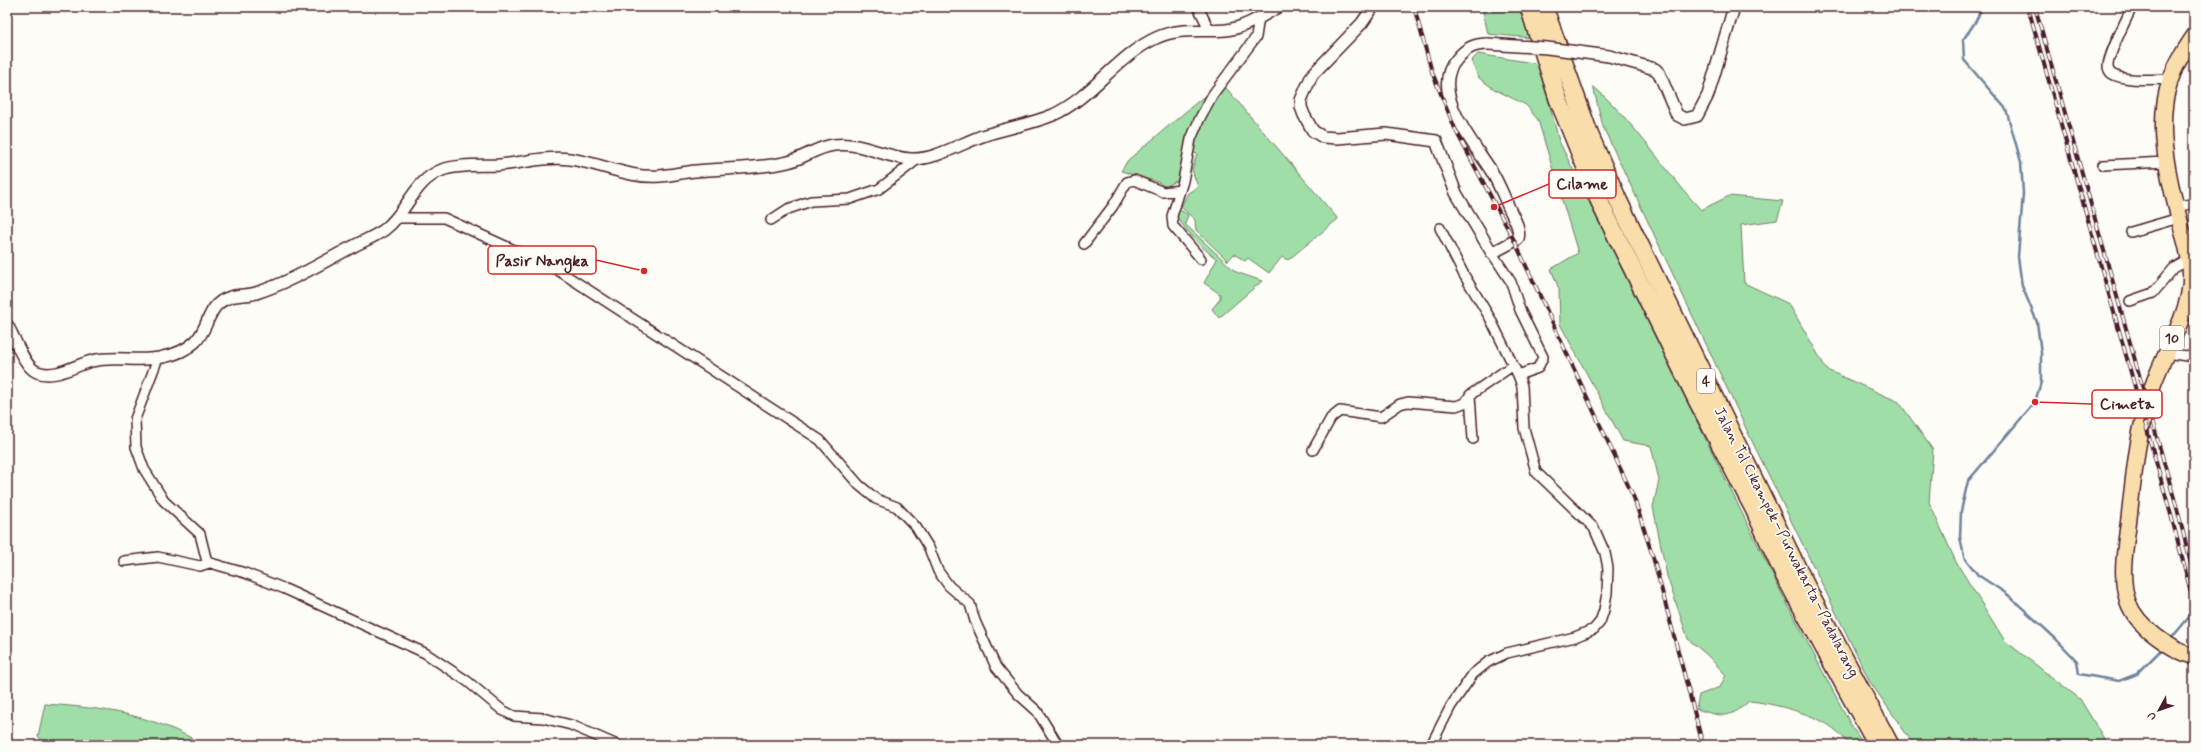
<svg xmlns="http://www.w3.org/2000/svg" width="2201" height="752" font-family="Mynerve,sans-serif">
	<rect width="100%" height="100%" fill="#fdfcf7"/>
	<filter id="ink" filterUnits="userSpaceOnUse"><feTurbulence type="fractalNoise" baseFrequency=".025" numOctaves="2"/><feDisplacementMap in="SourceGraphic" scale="8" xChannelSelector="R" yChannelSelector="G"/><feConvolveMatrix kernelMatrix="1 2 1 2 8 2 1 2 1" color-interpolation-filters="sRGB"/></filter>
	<g filter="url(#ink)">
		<path fill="#9fdea6" stroke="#747e68" d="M1482,7H1522L1532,38L1488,34Z
			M1478,54L1539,64L1559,141L1781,592L1852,727L1864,745H1849C1845,740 1840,733 1834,729C1816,714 1772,703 1749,701C1728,721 1721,716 1696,709L1699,695L1720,687L1726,675L1707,655L1688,639L1667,576L1653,507L1659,480L1651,446L1623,441L1560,324L1559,289L1551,269L1578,253L1538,120L1526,105L1494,89L1479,78L1471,61Z
			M1221,82L1338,219L1288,260L1282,257L1269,273L1248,258L1245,261L1234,254L1228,261L1196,230L1195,220L1181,207L1188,193L1198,187L1192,170L1197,154L1189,151L1178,180L1165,187L1158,182L1121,171L1128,160Z
			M1593,86C1634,121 1664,170 1701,210L1729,196L1783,201L1777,220L1741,225L1744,283L1789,304L1827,370L1899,402L1933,450L1929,502L1956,562L2005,641L2080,699L2108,745H1914L1870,682L1752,441L1603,127Z
			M1177,208L1188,215L1185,224L1236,272L1262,281L1219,318L1212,309L1220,299V294L1204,283L1217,259C1201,248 1187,231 1175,215Z
			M45,704C104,708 152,714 204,745H46L38,736Z"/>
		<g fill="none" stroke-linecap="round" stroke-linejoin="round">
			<path stroke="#6d829b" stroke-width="2.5" d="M1982,7L1976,21L1963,40L1964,60L2006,109L2021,162L2023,193L2018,257L2022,286L2037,322L2041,353V382L2035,402L1968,481L1961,511L1960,537L1964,557L1978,575L2007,594L2055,638L2077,661L2079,674L2119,681L2137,674L2163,648
				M2170,640L2194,611"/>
			<defs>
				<path id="minor" d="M1198,7L1209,29
					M2132,7C2127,18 2107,57 2108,67C2108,69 2110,73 2112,74C2125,82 2155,79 2170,79
					M2103,165L2167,162
					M2176,207L2194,203
					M398,218H444L556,269L820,440L859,485L876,499L897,507L916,527L929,548L938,571L949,586L970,604L975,621L996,667L1018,694L1037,711L1058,745
					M771,220L788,209L811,201L850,199L879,189L918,159
					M2131,232L2179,218
					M1084,244L1113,206L1127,182L1134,180L1163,192L1180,190
					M1492,253L1511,282L1520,310L1543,357L1538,368L1518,375
					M1201,259L1173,226L1172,216L1183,181L1191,139L1200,118L1213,94L1256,37L1259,17
					M2130,301L2153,293L2174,268L2190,259
					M2166,353L2194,357
					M158,358L135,419L136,447L144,469L164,501L200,534L207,562L245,573L285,589L425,653L467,681L502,710L514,716L543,718L571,725L617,745
					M1473,439L1470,395L1512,366
					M1313,450L1331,418L1340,411L1381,417L1400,404L1408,402L1456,406L1464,403L1469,397
					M124,561L158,557L200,566L209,563
					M1431,745L1451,706L1473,674L1488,662L1507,653L1575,637L1594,629L1600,622L1604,610L1607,593L1608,568L1605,553L1594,528L1536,472L1524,428L1522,386L1518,375L1490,318L1464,275L1440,228"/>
				<path id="tertiary" d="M1373,7L1362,23L1312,75L1301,100V107L1304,115L1313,131L1323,137L1337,138L1386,134L1436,141L1456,193L1492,253L1518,239C1521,228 1513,217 1509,208C1503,195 1498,181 1490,169C1473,142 1428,90 1457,59C1466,48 1474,44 1488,44
					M1609,56L1655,69L1659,73L1677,115L1685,119L1697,116L1708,95L1734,7
					M7,325C15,338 24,367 37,372C56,379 75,365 92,361C116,355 139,363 163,357C174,355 186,350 195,342C209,329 207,305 228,298C237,294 247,296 256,293C291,282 321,263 352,247C363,241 374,237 384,230C408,212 413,181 442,170C460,164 480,166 499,165C523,163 545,156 570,159C600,163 630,179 660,176C672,175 684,172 696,171C727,168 758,169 788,162C804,158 817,147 834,145C861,141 885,158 911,159C936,160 961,143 985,135C1007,128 1031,124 1053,115C1092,97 1117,56 1156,38C1179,27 1201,32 1226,30C1245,28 1262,16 1278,7"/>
				<path id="trunk" d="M2194,36C2185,49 2175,65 2170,81C2156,122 2167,173 2178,214C2184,238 2193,262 2190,287C2186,319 2164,354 2153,385C2138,428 2134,473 2129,518C2126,545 2119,576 2128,602C2137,627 2170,649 2194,657"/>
				<path id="motorway" d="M1529,7L1558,99L1602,207L1697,400L1754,509L1783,573L1877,745
					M1544,7L1590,136L1619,202L1806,586L1890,745"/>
			</defs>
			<use href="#minor" stroke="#4a1f2b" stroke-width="12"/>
			<use href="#tertiary" stroke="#4a1f2b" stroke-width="14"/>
			<use href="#trunk" stroke="#4a1f2b" stroke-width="18"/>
			<use href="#motorway" stroke="#4a1f2b" stroke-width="20"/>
			<use href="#minor" stroke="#fdfcf7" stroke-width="9"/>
			<use href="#tertiary" stroke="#fdfcf7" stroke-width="11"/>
			<use href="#trunk" stroke="#f9deab" stroke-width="15"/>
			<use href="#motorway" stroke="#f9deab" stroke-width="17"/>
			<defs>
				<path id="rail" d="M1414,7L1432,72L1456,131L1515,242L1634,498L1653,557L1703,745
					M2028,7L2171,515L2194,604
					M2035,7L2178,512L2194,576"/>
			</defs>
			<use href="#rail" stroke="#4a1f2b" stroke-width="4"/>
			<use href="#rail" stroke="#fdfcf7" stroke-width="2.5" stroke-dasharray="8" stroke-linecap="butt"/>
			<defs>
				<path id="tertiary-bridge" d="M1488,44L1547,48L1609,56"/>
			</defs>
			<use href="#tertiary-bridge" stroke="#4a1f2b" stroke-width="14" stroke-linecap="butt"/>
			<use href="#tertiary-bridge" stroke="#fdfcf7" stroke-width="11"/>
		</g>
	</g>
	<g text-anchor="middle" stroke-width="3.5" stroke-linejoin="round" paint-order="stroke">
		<g fill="#fdfcf7" stroke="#806168" stroke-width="1">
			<rect x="2160" y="326" width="24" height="24" rx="3"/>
			<rect x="1697" y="369" width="18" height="24" rx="3"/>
		</g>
		<g font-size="14" font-weight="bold" fill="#4a1f2b">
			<text x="2172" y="343">10</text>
			<text x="1706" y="386">4</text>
		</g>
		<g font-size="15" fill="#4a1f2b" stroke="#fdfcf7">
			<text transform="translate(1787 542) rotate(63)" y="5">Jalan Tol Cikampek–Purwakarta–Padalarang</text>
		</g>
	</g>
	<path fill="none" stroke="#d62828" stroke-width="1.5" d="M1494 207L1549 184M644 271L596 260M2035 402L2092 404"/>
	<g fill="#d62828" stroke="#fdfcf7" stroke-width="1.5">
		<circle cx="1494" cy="207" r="4"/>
		<circle cx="644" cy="271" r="4"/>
		<circle cx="2035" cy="402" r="4"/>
	</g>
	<g fill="#fdfcf7" stroke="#d62828" stroke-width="1.5">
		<rect x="1549" y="170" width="67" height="28" rx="4"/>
		<rect x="488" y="246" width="108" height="28" rx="4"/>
		<rect x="2092" y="390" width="70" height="28" rx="4"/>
	</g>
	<g font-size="16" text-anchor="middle" font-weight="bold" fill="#4a1f2b">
		<text x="1582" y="189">Cilame</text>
		<text x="542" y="266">Pasir Nangka</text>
		<text x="2127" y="409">Cimeta</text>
	</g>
	<rect width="2201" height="752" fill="none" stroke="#fdfcf7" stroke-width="24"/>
	<rect x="12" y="12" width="2177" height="728" fill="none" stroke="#4a1f2b" stroke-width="1.5" filter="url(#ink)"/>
	<g transform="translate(2159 710) rotate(230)" stroke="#fdfcf7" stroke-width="3" paint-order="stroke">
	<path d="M0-3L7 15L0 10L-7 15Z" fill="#4a1f2b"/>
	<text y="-6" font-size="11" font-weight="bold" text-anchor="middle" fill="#4a1f2b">U</text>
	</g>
</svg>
